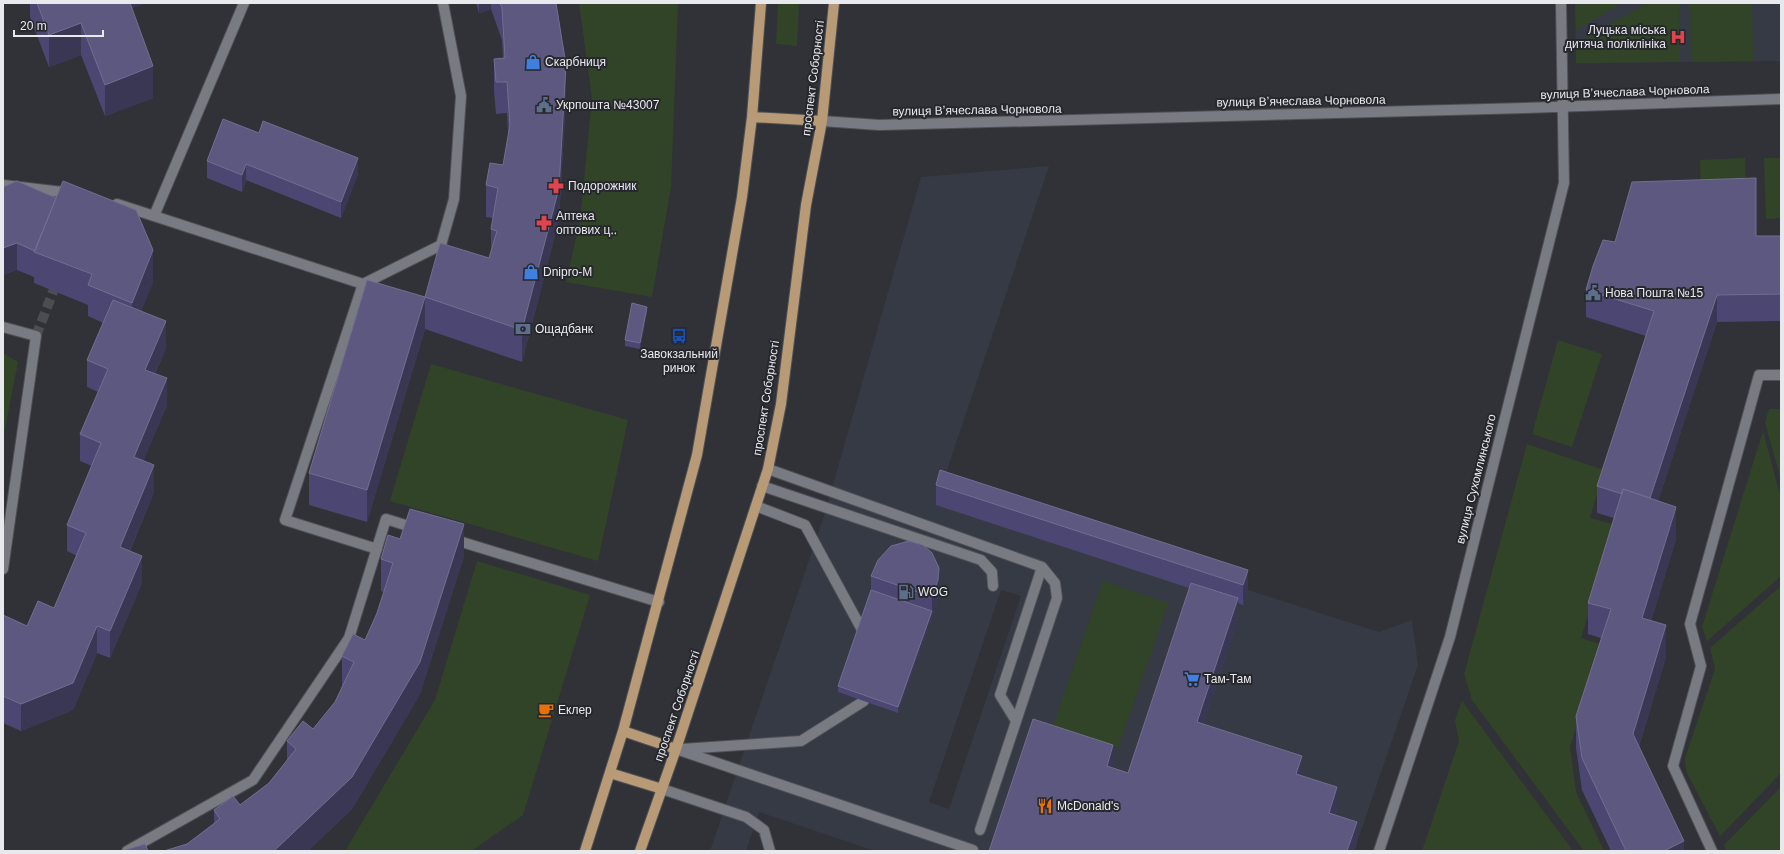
<svg xmlns="http://www.w3.org/2000/svg" width="1784" height="854" font-family="Arial,sans-serif">
	<rect width="100%" height="100%" fill="#303237"/>
	<path fill="#363a45" fill-rule="evenodd" d="M1575,3H1781V61L1576,63Z
		M1049,166L940,491L1379,632L1412,620L1418,665L1354,851H875L759,812L746,851H710L824,516L921,177ZM1001,590L1021,596L949,809L929,802Z"/>
	<path fill="#324427" d="M579,3H678L671,187L652,297L566,282L580,221L592,98Z
		M778,3H799L797,46L776,44Z
		M1575,3H1622L1576,30Z
		M1647,3H1679L1680,62L1576,63V44Z
		M1690,3H1752L1753,61L1691,62Z
		M1745,158L1746,195L1701,197L1700,160Z
		M1764,158H1781V218L1766,219Z
		M1558,340L1602,354L1572,447L1532,434Z
		M3,353L18,362L3,438Z
		M431,364L628,420L598,561L390,501Z
		M1769,409H1781V479L1765,423Z
		M1763,431L1781,499V576L1707,641L1702,627Z
		M1527,444L1604,470L1590,518L1616,525L1581,638L1603,645L1570,747L1576,792L1604,851H1584L1472,700L1464,674Z
		M477,561L590,595L523,815L471,851H345L435,700Z
		M1103,581L1168,603L1118,748L1053,726Z
		M1781,586V773L1720,836L1686,771L1685,758L1715,669L1710,648Z
		M1462,701L1573,851H1422L1459,741L1455,720Z
		M1781,787V851H1726L1724,845Z"/>
	<g fill="none" stroke-linecap="round" stroke-linejoin="round">
		<path stroke="#4c4d52" stroke-width="10" stroke-dasharray="10 5" stroke-linecap="butt" d="M36,336L58,279"/>
		<defs>
			<path id="minor" d="M822,121L879,125L1525,108L1781,99
				M3,185L71,193
				M117,204L154,216L244,3
				M154,216L363,284L285,520L377,549
				M363,284L441,245L454,199L461,96L443,3
				M3,327L36,336L3,569
				M768,469L1042,567L1055,583L1057,598L980,830
				M762,486L981,560L992,572L993,586
				M756,506L805,525L861,628
				M452,539L659,602
				M1016,721L1000,695L1042,567
				M676,749L973,850
				M682,749L801,741L864,701
				M662,789L746,817L764,830L770,851
				M127,851L253,780L349,638L386,519L418,529
				M1379,851L1450,637L1564,183L1561,3
				M1712,851L1673,766L1701,666L1690,624L1759,375H1781"/>
			<path id="major" d="M752,117L822,121
				M623,731L676,749
				M610,773L662,789
				M585,851L623,731L697,455L742,197L752,117L761,3
				M640,851L676,749L768,469L781,404L806,205L822,121L834,3"/>
		</defs>
		<use href="#minor" stroke="#4e5055" stroke-width="12"/>
		<use href="#major" stroke="#4e5055" stroke-width="12"/>
		<use href="#minor" stroke="#787b81" stroke-width="10"/>
		<use href="#major" stroke="#b89a77" stroke-width="10"/>
	</g>
	<path fill="#4c4672" d="M30,3H146L132,8L153,98L105,116L81,55L49,67L30,17Z
		M476,3H556L566,97L559,220L522,362L425,329L367,522L309,505V473L425,297L489,258L491,252V229L493,218L486,217V185L503,165L508,134L507,113L496,114L494,91V59L503,58L502,40L491,9L479,13Z
		M223,119L358,174L341,218L246,180L242,192L207,178V161Z
		M3,187L153,282L141,311L166,348L155,374L167,405L143,461L154,492L130,551L142,583L110,658L97,653L73,710L21,731L3,723V615L27,626L54,608L77,556L67,551V525L92,466L80,461V434L98,392L87,387V360L103,323L88,316V305L34,283V277L17,270L3,275Z
		M1756,236H1781V321L1717,322L1658,501L1676,539L1651,621L1666,657L1639,746L1684,851H1611L1582,790L1576,748V716L1601,638L1588,634V603L1614,518L1597,513V486L1646,336L1586,317V290L1615,242Z
		M647,312L640,349L625,346V340Z
		M936,485L1248,570V591L1243,605L1238,603V619L1203,724L1302,775L1337,808L1335,815L1357,843L1354,851H989L1113,766V768L1128,773L1189,588L936,505Z
		M464,556L420,694L352,809L308,851H164L187,844L214,824V810L240,805L269,783L287,761V741L313,729L335,702L342,687V656L365,640L377,613L384,592L381,591V559Z
		M871,576L939,588L938,600L898,713L838,692V686L871,590Z"/>
	<path fill="#3a3755" d="M121,3H146L121,12Z
		M479,3H491V9L479,13Z
		M81,23V55L49,67V35Z
		M566,65V97L559,220L522,362V330Z
		M153,66V98L105,116V85Z
		M358,158V174L341,218V202Z
		M246,164V180L242,192V175Z
		M17,243V270L3,275V248Z
		M153,250V282L132,334V303Z
		M1717,295V322L1649,529V502Z
		M425,297V329L367,522V490Z
		M647,307V312L640,349V343Z
		M166,321V348L145,396V370Z
		M167,378V405L134,483V457Z
		M154,465V492L120,574V547Z
		M1676,507V539L1642,650V618Z
		M464,524V556L420,694L352,809L308,851H274Z
		M142,556V583L110,658V631Z
		M939,568V588L938,600L898,713V707L932,611V597Z
		M1248,570V591L1243,605V585Z
		M1238,598V619L1197,742V722Z
		M1666,625V657L1633,765V734Z
		M97,626V653L73,710L21,731V704Z
		M1113,745V766L1107,786V766Z
		M1302,756V777L1296,774Z
		M1337,787V808L1329,834V813Z
		M1357,822V843L1354,851H1347Z
		M1684,841V851H1664Z"/>
	<path fill="#5d587f" stroke="#726e91" d="M37,3H130L153,66L105,85L81,23L49,35Z
		M500,3H556L566,65L559,188L522,330L425,297L440,243L489,258L497,231L491,229L498,188L486,185L490,163L503,165L510,125L507,82H496L494,59L505,58L502,8Z
		M223,119L259,133L263,121L358,158L341,202L246,164L242,175L207,161Z
		M1756,178V236H1781V294L1717,295L1650,498L1623,489L1622,494L1597,486L1654,311L1586,290L1593,266L1603,240L1615,242L1632,182Z
		M17,181L56,198L35,251L17,243L3,248V187Z
		M63,181L136,210L153,250L132,303L88,285L92,274L34,252Z
		M367,280L425,297L367,490L309,473Z
		M113,300L166,321L145,370L167,378L134,457L154,465L120,547L142,556L110,631L97,626L73,683L21,704L3,696V615L27,626L38,601L54,608L86,533L67,525L101,443L80,434L108,369L87,360Z
		M632,303L647,307L640,343L625,340Z
		M940,470L1248,570L1243,585L936,485Z
		M1623,489L1676,507L1642,618L1666,625L1633,734L1684,841L1664,851H1626L1582,758L1576,716L1611,609L1588,603Z
		M410,509L464,524L420,662L352,777L274,851H164L187,844L220,819L214,810L233,796L240,805L269,783L296,749L287,741L303,721L313,729L335,702L354,662L342,656L353,634L365,640L377,613L393,563L381,559L388,535L400,539Z
		M909,541L923,545L932,553L939,568L938,580L932,597L871,576L878,560L891,546Z
		M1191,583L1238,598L1197,722L1302,756L1296,774L1337,787L1329,813L1357,822L1347,851H989L1033,719L1113,745L1107,766L1128,773Z
		M871,590L932,611L898,707L838,686Z
		M145,844L148,851H122Z"/>
	<defs>
		<symbol id="hospital-bare" viewBox="-9 -9 18 18"><path d="M-5-5h3v3.5h4V-5h3V5h-3V1.5h-4V5h-3Z" fill="#e0444e" stroke="#26282d" stroke-width="2.5" paint-order="stroke"/></symbol>
		<symbol id="shop-bare" viewBox="-9 -9 18 18"><path d="M-5-2.5h2.3a2.7 3.5 0 0 1 5.4 0H5L5.5 6h-11ZM-1.5-2.5h3a1.5 2.3 0 0 0-3 0Z" fill="#3f7fe0" stroke="#26282d" stroke-width="2.5" paint-order="stroke"/></symbol>
		<symbol id="civic-bare" viewBox="-9 -9 18 18"><path d="M-.6-6.5H3V-4.5H.6V-3L4-1V1h2V6H-6V1h2V-1L-.6-3ZM-1.2 2.5V6h2.4V2.5Z" fill="#5c6f8a" stroke="#26282d" stroke-width="2.5" paint-order="stroke"/></symbol>
		<symbol id="pharmacy-bare" viewBox="-9 -9 18 18"><path d="M-2-6h4v4h4v4h-4v4h-4v-4h-4v-4h4Z" fill="#e0444e" stroke="#26282d" stroke-width="2.5" paint-order="stroke"/></symbol>
		<symbol id="bank-bare" viewBox="-9 -9 18 18"><path d="M-6-4H6V4H-6ZM0-2.3a2.3 2.3 0 1 0 0 4.6a2.3 2.3 0 1 0 0-4.6Z" fill="#5c6f8a" stroke="#26282d" stroke-width="2.5" paint-order="stroke"/></symbol>
		<symbol id="bus-bare" viewBox="-9 -9 18 18"><path d="M-5-6H5V4H4V6H2V4H-2V6H-4V4H-5ZM-3.5-4V0h7V-4ZM-3.5 1.2v1.5H-2V1.2ZM2 1.2v1.5H3.5V1.2Z" fill="#1a4fb4" stroke="#26282d" stroke-width="2.5" paint-order="stroke"/></symbol>
		<symbol id="fuel-bare" viewBox="-9 -9 18 18"><path d="M-5.5-6h7V0h2V4h1.3V-2.5L3-4.5l.8-.8L6-3V5H2.5V1h-1V6h-7ZM-4.2-4.7v3.2H.2V-4.7Z" fill="#5c6f8a" stroke="#26282d" stroke-width="2.5" paint-order="stroke"/></symbol>
		<symbol id="supermarket-bare" viewBox="-9 -9 18 18"><path d="M-6-5.5h2.5l.6 2H6L4.5 2H-2.5L-4.4-4H-6ZM-1.5 3.2a1.3 1.3 0 1 0 .1 0ZM3 3.2a1.3 1.3 0 1 0 .1 0Z" fill="#3f7fe0" stroke="#26282d" stroke-width="2.5" paint-order="stroke"/></symbol>
		<symbol id="cafe-bare" viewBox="-9 -9 18 18"><path d="M-5.5-4.5H6V0H3Q3 3.5 0 3.5H-2.5Q-5.5 3.5-5.5 0ZM3-3.2v2h1.7v-2ZM-6 4.5H4V6H-6Z" fill="#e8710a" stroke="#26282d" stroke-width="2.5" paint-order="stroke"/></symbol>
		<symbol id="restaurant-bare" viewBox="-9 -9 18 18"><path d="M-5-6h1v4h1v-4h1v4h1v-4h1v5L-1.5 .5V6h-2V.5L-5-1ZM5-6V6H3V1.5H1.5Q1.5-4 5-6Z" fill="#e8710a" stroke="#26282d" stroke-width="2.5" paint-order="stroke"/></symbol>
	</defs>
	<g fill-rule="evenodd">
		<use href="#hospital-bare" x="1667" y="26" width="22" height="22"/>
		<use href="#shop-bare" x="522" y="51" width="22" height="22"/>
		<use href="#civic-bare" x="533" y="94" width="22" height="22"/>
		<use href="#pharmacy-bare" x="545" y="175" width="22" height="22"/>
		<use href="#pharmacy-bare" x="533" y="212" width="22" height="22"/>
		<use href="#shop-bare" x="520" y="261" width="22" height="22"/>
		<use href="#civic-bare" x="1582" y="282" width="22" height="22"/>
		<use href="#bank-bare" x="512" y="318" width="22" height="22"/>
		<use href="#bus-bare" x="668" y="325" width="22" height="22"/>
		<use href="#fuel-bare" x="895" y="581" width="22" height="22"/>
		<use href="#supermarket-bare" x="1181" y="668" width="22" height="22"/>
		<use href="#cafe-bare" x="535" y="699" width="22" height="22"/>
		<use href="#restaurant-bare" x="1034" y="795" width="22" height="22"/>
	</g>
	<g text-anchor="middle" stroke-width="4" stroke-linejoin="round" paint-order="stroke">
		<g font-size="12" fill="#e8e9ed" stroke="#26282d" text-anchor="start">
			<text x="1666" y="34" text-anchor="end">Луцька міська<tspan x="1666" dy="14">дитяча поліклініка</tspan></text>
			<text x="545" y="66">Скарбниця</text>
			<text x="556" y="109">Укрпошта №43007</text>
			<text x="568" y="190">Подорожник</text>
			<text x="556" y="220">Аптека<tspan x="556" dy="14">оптових ц‥</tspan></text>
			<text x="543" y="276">Dnipro-M</text>
			<text x="1605" y="297">Нова Пошта №15</text>
			<text x="535" y="333">Ощадбанк</text>
			<text x="679" y="358" text-anchor="middle">Завокзальний<tspan x="679" dy="14">ринок</tspan></text>
			<text x="918" y="596">WOG</text>
			<text x="1204" y="683">Там-Там</text>
			<text x="558" y="714">Еклер</text>
			<text x="1057" y="810">McDonald's</text>
		</g>
		<g font-size="12" fill="#e8e9ed" stroke="#26282d">
			<text transform="translate(813 78) rotate(-83)" y="4">проспект Соборності</text>
			<text transform="translate(1625 92) rotate(-2)" y="4">вулиця Вʼячеслава Чорновола</text>
			<text transform="translate(1301 101) rotate(-1)" y="4">вулиця Вʼячеслава Чорновола</text>
			<text transform="translate(977 110) rotate(-1)" y="4">вулиця Вʼячеслава Чорновола</text>
			<text transform="translate(766 398) rotate(-81)" y="4">проспект Соборності</text>
			<text transform="translate(1476 479) rotate(-76)" y="4">вулиця Сухомлинського</text>
			<text transform="translate(677 706) rotate(-71)" y="4">проспект Соборності</text>
		</g>
	</g>
	<rect width="1784" height="854" fill="none" stroke="#e8e9ed" stroke-width="8"/>
	<path d="M14 30v6h89v-6" fill="none" stroke="#e8e9ed" stroke-width="2"/>
	<text x="20" y="30" font-size="12" fill="#e8e9ed" stroke="#26282d" stroke-width="3" paint-order="stroke">20 m</text>
</svg>
